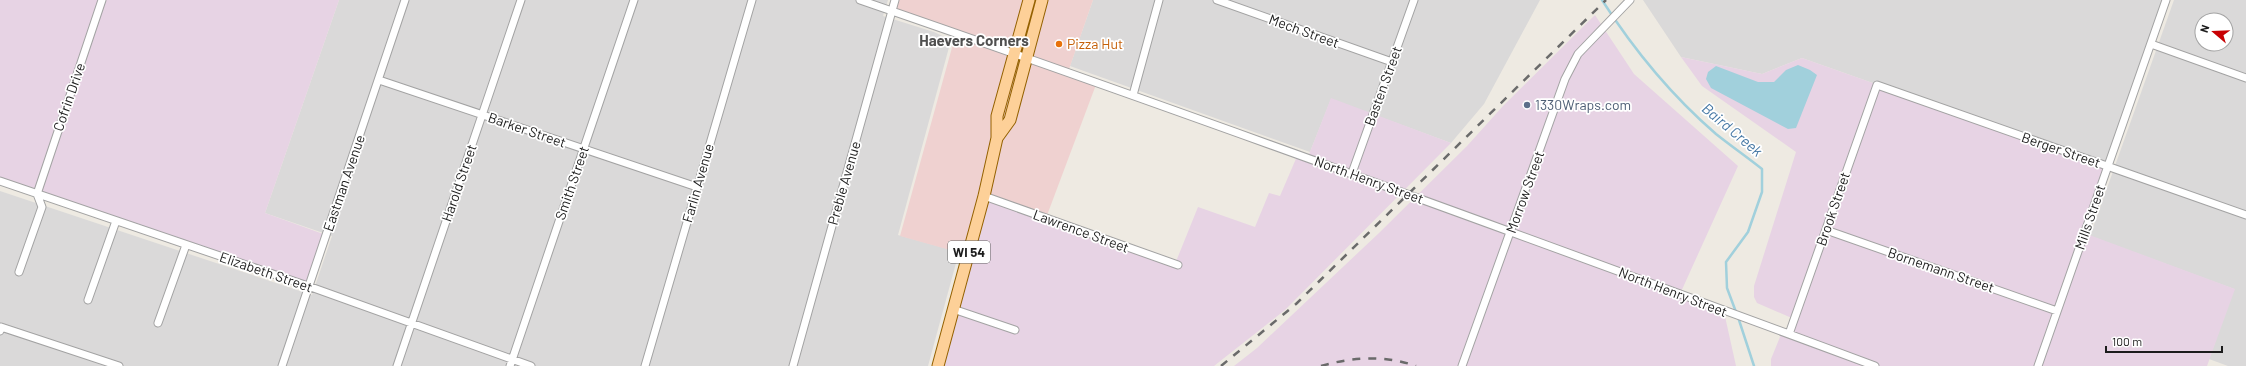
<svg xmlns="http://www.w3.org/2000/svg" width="2246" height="366" font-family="Barlow,sans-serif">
	<rect width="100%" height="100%" fill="#eeeae2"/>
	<path fill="#dad9d9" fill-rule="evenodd" d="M339,0H888L883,16L934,32L951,40L898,235L959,252L928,366H0V191L312,295L332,236L265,213Z
		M1093,0H1540L1484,104L1451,143L1331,99L1310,152L1070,66Z
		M1643,0H2166L2108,166L1802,58L1762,74L1681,57Z
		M2174,0H2246V366H2228L2209,359L2234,289L2090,236ZM2202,20H2226V44H2202Z"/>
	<path fill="#efd1d0" d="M895,0H1093L1068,72L1097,82L1046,218L968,255L900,236L956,33L892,11Z"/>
	<path fill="#e7d3e4" d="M0,0H339L265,213L326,235L308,286L0,181Z
		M1595,15L1634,74L1738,166L1680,294L1724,312L1736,366H1234L1257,348L1379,233L1467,146L1503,106Z
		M1681,57L1762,74L1802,58L2108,166L2084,233L2235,289L2207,366H1771V359L1782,332L1789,334L1794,319L1757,303L1754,297V286L1796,152L1702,86Z
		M1331,98L1451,143L1285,310L1214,366H938L984,196L1175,264L1198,207L1255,227L1269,193L1280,196L1298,154L1308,157Z"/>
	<path fill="#a1d0dc" d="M1798,65L1810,70L1817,75L1796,128L1788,129L1711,88L1706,79L1708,72L1716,66L1758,82H1774L1786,70Z"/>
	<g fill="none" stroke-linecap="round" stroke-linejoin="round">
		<path stroke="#a1d0dc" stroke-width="2.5" d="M1602,0C1634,50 1671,95 1716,134C1731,146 1747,157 1762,169V192L1748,232L1726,262L1727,288L1736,312
			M1738,317L1754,366"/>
		<defs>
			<path id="minor" d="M860,0C1200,117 1538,241 1875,366
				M1217,0L1392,62
				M2151,44L2246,78
				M379,80L697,187
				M1133,95L1159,0
				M1352,173L1414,0
				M0,181L308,286L531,366
				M984,196L1178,265
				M1826,230L2057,311
				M19,272L42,207L37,194L102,0
				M88,300L116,221
				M953,309L1015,330
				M158,323L186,245
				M0,331L1,327L119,366
				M1789,334L1877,85L2246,215
				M282,366L405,0
				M397,366L521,0
				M510,366L634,0
				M645,366L752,0
				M793,366L895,0
				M1462,366L1565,79L1578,54L1630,0
				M2038,366L2166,0"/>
			<path id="primary" d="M997,138L1010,120L1042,0
				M938,366L984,196L997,138V116L1029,0"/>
		</defs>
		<use href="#minor" stroke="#a3a3a3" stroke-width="9"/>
		<use href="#primary" stroke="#946100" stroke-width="13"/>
		<use href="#minor" stroke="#fff" stroke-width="7"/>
		<use href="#primary" stroke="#fdd098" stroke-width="11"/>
		<path stroke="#6a6a6a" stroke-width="2.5" stroke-dasharray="8 8" stroke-linecap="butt" d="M1221,366L1296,304L1606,0
			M1321,366C1352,357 1385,355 1416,366"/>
	</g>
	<circle fill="#e8710a" stroke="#fff" stroke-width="1.5" cx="1059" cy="44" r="4"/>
	<circle fill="#5c6f8a" stroke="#fff" stroke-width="1.5" cx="1527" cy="105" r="4"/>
	<g text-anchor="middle" stroke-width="3.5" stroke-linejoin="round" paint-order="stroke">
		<rect fill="#fff" stroke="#606060" stroke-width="1" x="948" y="241" width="42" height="22" rx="3"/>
		<g font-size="13" font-weight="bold" fill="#1c1c1c">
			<text x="969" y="257">WI 54</text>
		</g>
		<g font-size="14" fill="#1c1c1c" stroke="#fff">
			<text transform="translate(1304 31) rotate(20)" y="5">Mech Street</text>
			<text transform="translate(1383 86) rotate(-70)" y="5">Basten Street</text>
			<text transform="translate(69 97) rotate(-71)" y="5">Cofrin Drive</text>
			<text transform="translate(527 130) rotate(19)" y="5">Barker Street</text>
			<text transform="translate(2061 150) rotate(19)" y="5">Berger Street</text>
			<text transform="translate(1369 180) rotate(20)" y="5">North Henry Street</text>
			<text transform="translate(344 183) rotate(-71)" y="5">Eastman Avenue</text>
			<text transform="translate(459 183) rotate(-71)" y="5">Harold Street</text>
			<text transform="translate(572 183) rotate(-71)" y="5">Smith Street</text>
			<text transform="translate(698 183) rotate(-74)" y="5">Farlin Avenue</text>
			<text transform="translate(844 183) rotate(-74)" y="5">Preble Avenue</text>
			<text transform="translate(1525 192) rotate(-70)" y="5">Morrow Street</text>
			<text transform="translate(1833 209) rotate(-71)" y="5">Brook Street</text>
			<text transform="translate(2090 217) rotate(-71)" y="5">Mills Street</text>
			<text transform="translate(1081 231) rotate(20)" y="5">Lawrence Street</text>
			<text transform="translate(1941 270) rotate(19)" y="5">Bornemann Street</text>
			<text transform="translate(266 272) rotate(19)" y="5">Elizabeth Street</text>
			<text transform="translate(1673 292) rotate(21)" y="5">North Henry Street</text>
		</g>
		<g font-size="14" fill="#c56008" stroke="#fff" text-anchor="start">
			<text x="1067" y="49">Pizza Hut</text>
		</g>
		<g font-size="14" fill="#4e5e75" stroke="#fff" text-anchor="start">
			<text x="1535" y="110">1330Wraps.com</text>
		</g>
		<g font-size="15" font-weight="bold" fill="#4f4f4f" stroke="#fff">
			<text x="974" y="46">Haevers Corners</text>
		</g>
		<g font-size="15" font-style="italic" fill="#4577a4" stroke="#fff">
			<text transform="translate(1732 130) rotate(40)" y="5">Baird Creek</text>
		</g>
	</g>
	<g transform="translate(2214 32) rotate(289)"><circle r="19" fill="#ffffff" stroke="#a4a4a4"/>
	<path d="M0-3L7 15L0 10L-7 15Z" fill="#c80003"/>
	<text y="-6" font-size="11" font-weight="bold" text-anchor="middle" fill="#1c1c1c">N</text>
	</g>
	<path d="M2106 346v6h116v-6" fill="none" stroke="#1c1c1c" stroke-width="2"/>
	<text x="2112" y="346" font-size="12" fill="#1c1c1c" stroke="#ffffff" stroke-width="3" paint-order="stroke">100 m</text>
</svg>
